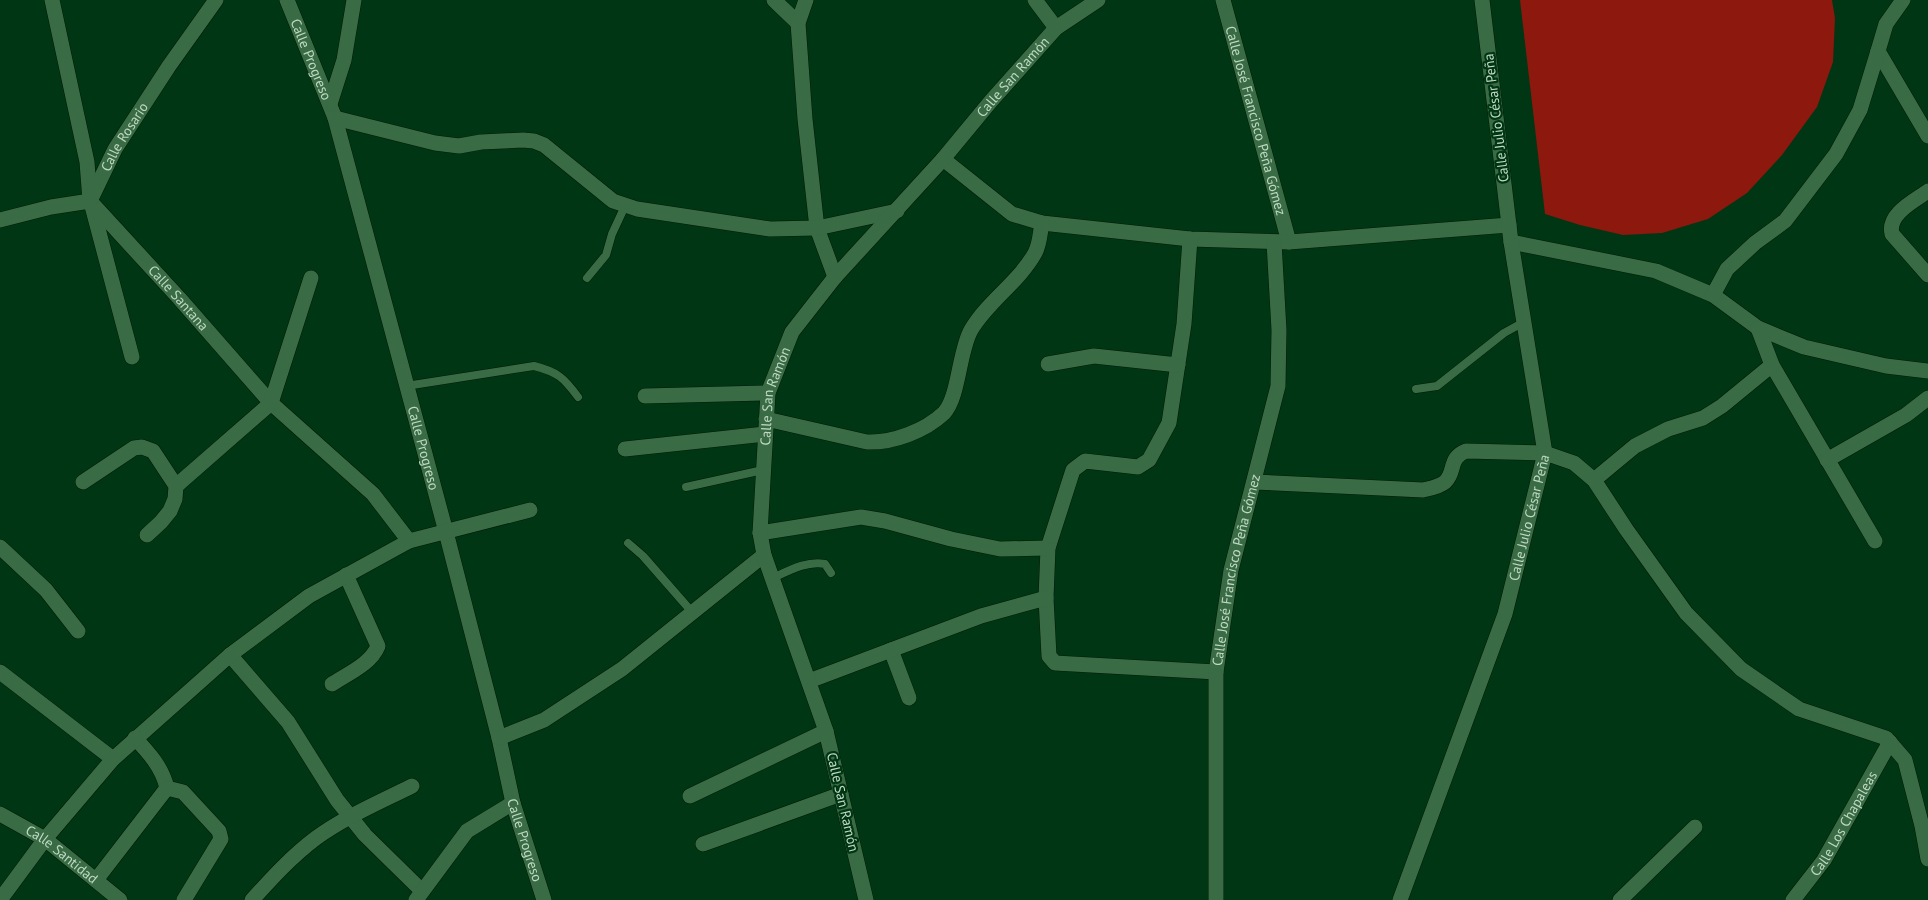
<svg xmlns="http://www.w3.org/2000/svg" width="1928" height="900" font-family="'PT Sans',sans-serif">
	<rect width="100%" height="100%" fill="#003613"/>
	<path fill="#8c180e" d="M1520,0H1832L1835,18L1833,62L1817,107L1782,155L1747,193L1708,219L1662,233L1623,235L1580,225L1545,214Z"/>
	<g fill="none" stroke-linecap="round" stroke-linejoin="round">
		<defs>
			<path id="service" d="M587,278L606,255L612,234L625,206
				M406,386L534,366C558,372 564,378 578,397
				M1416,389L1437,386L1504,333L1524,322
				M686,487L763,470
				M628,543L643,556L692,612
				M773,578C788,571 808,560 825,564L831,573"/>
			<g id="minor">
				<path id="s1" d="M52,0L87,162L90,201L179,298L271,403L373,494L409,541"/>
				<path id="s2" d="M287,0L335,118L446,532L499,738L513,803L544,900"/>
				<path d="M774,0L798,23"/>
				<path d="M806,0L798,23L805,119L817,228L835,277"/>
				<path d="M1035,0L1056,28"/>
				<path id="s3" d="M1223,0L1289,242"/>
				<path d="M1903,0L1886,24L1878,51L1928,136"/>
				<path d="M330,104L344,60L354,0"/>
				<path d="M335,118L435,143L459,146L481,142L523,140L534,141L544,145L613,201L637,209L770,229L817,228L897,211"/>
				<path d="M943,159L1012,214L1042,223L1190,239L1289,242L1509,225"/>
				<path d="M1928,191C1914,201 1887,214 1892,234L1928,275"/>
				<path d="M92,206L132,357"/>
				<path id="s4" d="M0,220L51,207L90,201L115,149L169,66L216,0"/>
				<path d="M1190,239L1184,324L1169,423L1149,460L1138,467L1085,461L1073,470L1048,548L1046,598L1049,656L1055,663L1216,672"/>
				<path d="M1511,242L1656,271L1713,295L1758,328L1804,347L1886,366L1928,371"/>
				<path d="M1713,295L1727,269L1755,243L1785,221L1836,154L1860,110L1878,51"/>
				<path d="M1758,328L1772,365L1875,541"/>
				<path d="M1048,364L1094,356L1178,365"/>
				<path d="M645,396L768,393"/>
				<path d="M766,419L867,442C893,443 925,431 944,413C959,397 959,351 971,330C988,301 1019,282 1035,253C1040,244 1040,233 1042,223"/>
				<path d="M625,449L765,434"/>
				<path d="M1827,460L1906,415L1928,398"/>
				<path d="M1594,480L1635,446L1668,429L1703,418L1722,406L1772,365"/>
				<path d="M83,482L134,448L142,447L153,451L176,486L175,499L170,511L161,522L147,535"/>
				<path d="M1254,482L1423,490C1431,488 1439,487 1445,482C1456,472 1448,458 1466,451L1545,453L1574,463L1594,480L1626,529L1686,613L1741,669L1799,709L1886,738L1905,760L1922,826L1928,859"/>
				<path d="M176,486L271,403L311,278"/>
				<path d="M760,533L861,517L885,521L951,539L1000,549L1048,548"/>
				<path d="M0,547L46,590L78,631"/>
				<path d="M891,650L909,698"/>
				<path d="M230,655L288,722L337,800L365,835L422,891"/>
				<path d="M0,672L113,759"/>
				<path d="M809,681L981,616L1046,598"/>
				<path d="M332,684C347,674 371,664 378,646L346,575"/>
				<path d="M135,738C149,753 162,767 167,788"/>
				<path d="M499,738L544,720L622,669L764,555"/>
				<path d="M167,788L183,792L219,831L221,839L184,900"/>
				<path d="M690,796L826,731"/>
				<path id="s5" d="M0,814L45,839L120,900"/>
				<path d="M703,844L841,794"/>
				<path d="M96,880L167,788"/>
				<path d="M0,900L45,839L113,759L230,655L309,596L409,541L530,510"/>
				<path d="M252,900C272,878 292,856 316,838C345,817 380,802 412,786"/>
				<path d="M416,900L467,831L513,803"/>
				<path id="s6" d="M866,900L826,731L764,555L760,533L768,393L792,332L835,277L943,159L991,101L1056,28L1098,0"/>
				<path id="s7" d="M1216,900V672L1231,570L1278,386L1279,330L1274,242"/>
				<path id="s8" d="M1400,900L1505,614L1545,453L1511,242L1482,0"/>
				<path d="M1620,900L1695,827"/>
				<path id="s9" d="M1793,900L1824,860L1890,742"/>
			</g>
		</defs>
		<use href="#service" stroke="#011a07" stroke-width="9"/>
		<use href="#minor" stroke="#011a07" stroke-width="16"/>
		<use href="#service" stroke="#396b45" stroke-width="8"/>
		<use href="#minor" stroke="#396b45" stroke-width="15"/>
	</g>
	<g text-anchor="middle" stroke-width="4.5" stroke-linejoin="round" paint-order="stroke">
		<g font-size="14" fill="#bfd9c3" stroke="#003613">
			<text dy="5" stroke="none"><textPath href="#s2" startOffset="64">Calle Progreso</textPath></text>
			<text dy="5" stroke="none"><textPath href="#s6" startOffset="926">Calle San Ramón</textPath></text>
			<text transform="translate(1496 118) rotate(-97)" y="5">Calle Julio César Peña</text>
			<text dy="5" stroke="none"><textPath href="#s3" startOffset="125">Calle José Francisco Peña Gómez</textPath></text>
			<text dy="5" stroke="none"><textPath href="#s4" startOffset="165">Calle Rosario</textPath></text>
			<text dy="5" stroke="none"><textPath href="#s1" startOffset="336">Calle Santana</textPath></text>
			<text dy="5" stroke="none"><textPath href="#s6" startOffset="521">Calle San Ramón</textPath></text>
			<text dy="5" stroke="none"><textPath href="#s2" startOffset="469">Calle Progreso</textPath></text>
			<text dy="5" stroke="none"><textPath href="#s8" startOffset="404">Calle Julio César Peña</textPath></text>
			<text dy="5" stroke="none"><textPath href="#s7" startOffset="332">Calle José Francisco Peña Gómez</textPath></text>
			<text transform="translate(843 802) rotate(77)" y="5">Calle San Ramón</text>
			<text dy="5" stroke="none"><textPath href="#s9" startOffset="92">Calle Los Chapaleas</textPath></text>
			<text dy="5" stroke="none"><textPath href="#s2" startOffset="874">Calle Progreso</textPath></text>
			<text dy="5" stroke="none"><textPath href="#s5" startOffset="74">Calle Santidad</textPath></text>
		</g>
	</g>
</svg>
